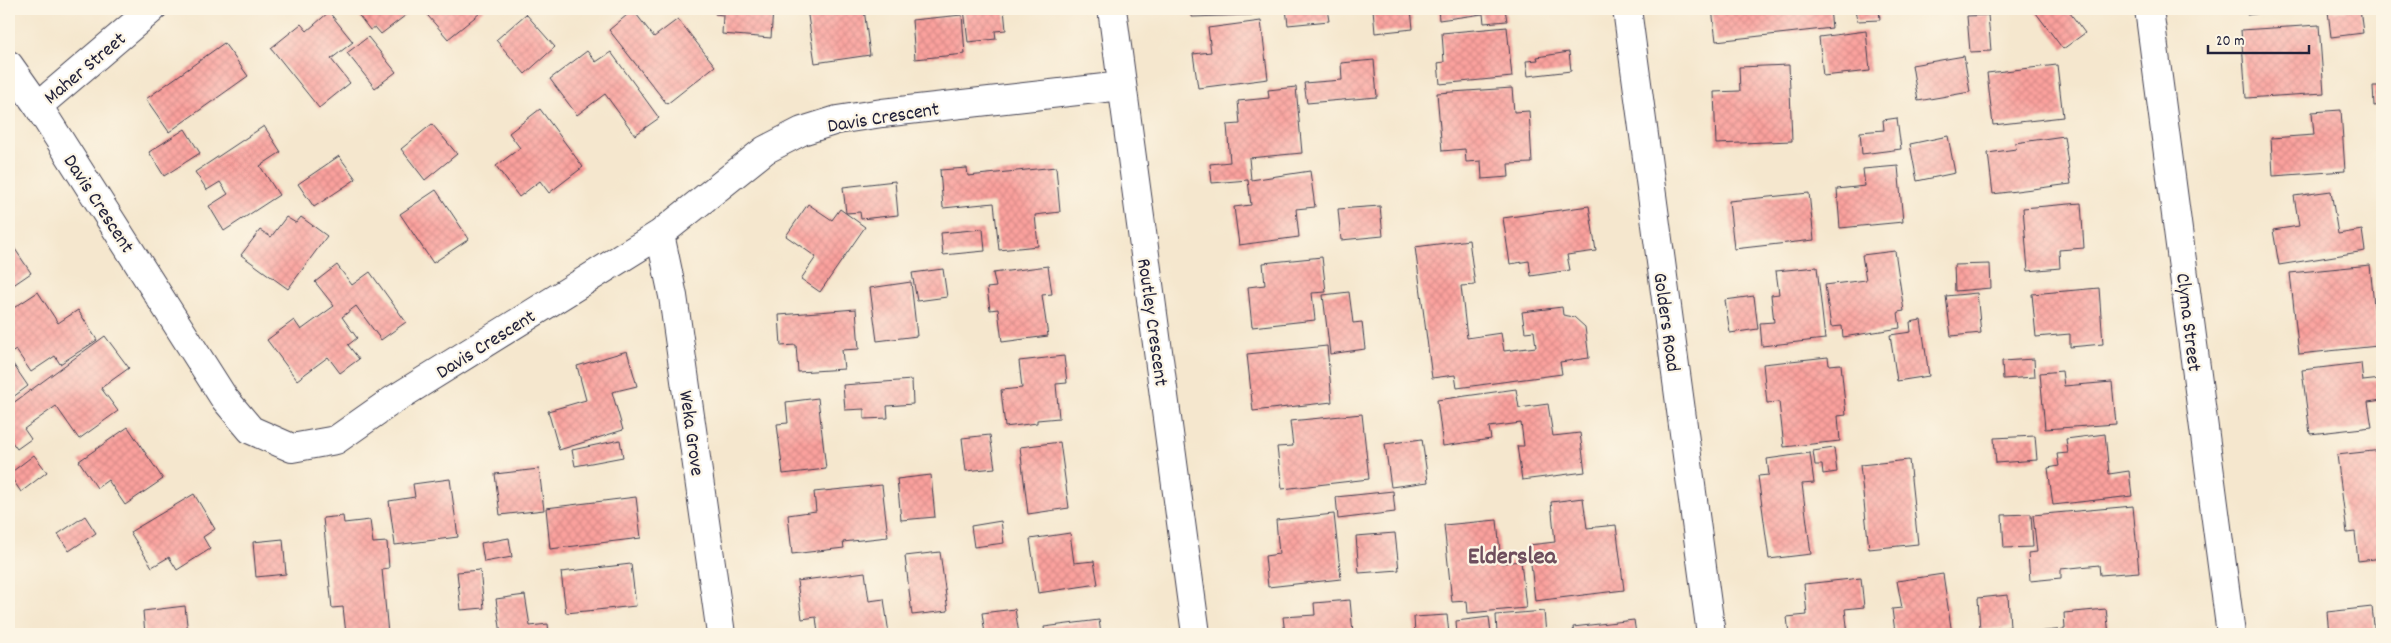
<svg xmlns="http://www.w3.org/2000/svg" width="2391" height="643" font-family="Dekko,sans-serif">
	<defs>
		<pattern id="building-cross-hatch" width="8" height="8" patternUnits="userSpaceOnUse" patternTransform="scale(1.25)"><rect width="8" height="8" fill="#fba19d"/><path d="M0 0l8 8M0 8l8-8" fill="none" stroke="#d78a88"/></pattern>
	</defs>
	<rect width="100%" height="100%" fill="#fcf5e5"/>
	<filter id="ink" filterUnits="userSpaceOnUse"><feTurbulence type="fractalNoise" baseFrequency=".02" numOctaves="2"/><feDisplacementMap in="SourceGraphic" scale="10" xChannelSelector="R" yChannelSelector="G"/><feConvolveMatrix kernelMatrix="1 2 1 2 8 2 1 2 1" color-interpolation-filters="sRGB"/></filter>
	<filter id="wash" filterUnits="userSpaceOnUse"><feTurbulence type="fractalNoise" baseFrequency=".0096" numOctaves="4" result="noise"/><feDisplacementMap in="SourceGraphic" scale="20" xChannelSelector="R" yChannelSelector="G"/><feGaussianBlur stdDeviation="1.12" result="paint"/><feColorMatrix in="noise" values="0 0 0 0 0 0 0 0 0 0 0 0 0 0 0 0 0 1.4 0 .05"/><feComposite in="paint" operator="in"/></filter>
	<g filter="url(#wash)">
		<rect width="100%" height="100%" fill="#f5e7ce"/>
		<g id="blocks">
			<path fill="url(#building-cross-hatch)" d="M354,9H414L381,34L375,27L370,30Z
				M422,9H485L448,39Z
				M715,9H773L771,38L722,34L723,15L715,14Z
				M807,9H864L870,55L815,63Z
				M964,9H1004L1006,30L995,31L996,39L968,42Z
				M1192,9H1252V15L1192,17Z
				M1286,9H1327L1329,21L1288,25Z
				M1373,9H1411L1413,29L1375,33Z
				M1438,9H1505L1507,21L1484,23L1483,14L1439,20Z
				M1712,9H1830L1832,28L1716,41Z
				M1855,9H1879L1880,20L1857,21Z
				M2033,9H2075L2070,13L2085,33L2063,49Z
				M2247,9H2284V10L2247,15Z
				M2360,9L2363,33L2331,37L2328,11Z
				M633,10L654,37L678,19L715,66L667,104L609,30Z
				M329,12L353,42L331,59L350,83L319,108L271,48L301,24L307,31Z
				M526,14L555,47L525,74L496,40Z
				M962,15L965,54L915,59L912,20Z
				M1988,15L1991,51L1970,52L1967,16Z
				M1261,21L1268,79L1198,88L1193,54L1211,52L1208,28Z
				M2319,25L2324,93L2246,98L2241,30Z
				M1507,27L1512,77L1440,84L1438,63L1444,62L1442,33Z
				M1866,31L1870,71L1823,76L1819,37Z
				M368,37L396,72L375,88L347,53Z
				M224,43L248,76L169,132L146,99Z
				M587,51L596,62L611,52L659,118L635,135L605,94L577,115L550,79Z
				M1569,52L1571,71L1528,76L1526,61L1538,60L1537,57Z
				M1964,56L1970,92L1918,101L1912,65Z
				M1374,60L1377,97L1307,103L1304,83L1342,80L1341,63Z
				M1789,65L1792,141L1716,144L1714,92L1740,91L1739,67Z
				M2057,65L2063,117L1993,125L1987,73Z
				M2373,86H2382V105L2374,106Z
				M1296,87L1302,153L1249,158L1251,180L1310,171L1315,207L1296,209L1299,237L1239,245L1234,207L1251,205L1248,180L1212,183L1210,164L1230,162L1227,125L1240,124L1238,101L1269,98L1268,90Z
				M1512,88L1514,112L1529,111L1532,163L1508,164L1509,177L1482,179L1481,161L1466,162L1465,149L1442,151L1437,93Z
				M540,109L583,167L549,193L540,181L519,197L496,166L520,148L509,133Z
				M2341,110L2345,171L2273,176L2271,138L2314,135L2312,112Z
				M1897,118L1901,149L1862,154L1860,132L1884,130L1883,120Z
				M432,124L457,154L425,180L401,149Z
				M264,126L281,152L260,166L279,195L224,231L209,206L228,194L220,182L207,190L195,172Z
				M185,129L200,153L164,176L149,152Z
				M1948,136L1955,173L1917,181L1910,144Z
				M2064,136L2071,184L1993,194L1988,153L2016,149L2015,143Z
				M339,156L356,179L314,207L298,184Z
				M1898,166L1903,222L1840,228L1837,189L1865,186L1863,169Z
				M1056,167L1060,212L1035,215L1038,246L999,250L994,203L943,208L940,170L967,168L968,176Z
				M895,181L898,215L861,219L860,212L846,213L843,187Z
				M436,190L469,239L433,263L400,214Z
				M2331,191L2338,234L2362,230L2365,251L2279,265L2273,230L2299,226L2294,196Z
				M1809,193L1814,240L1734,249L1729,201Z
				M2081,203L2084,248L2059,250L2060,268L2028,271L2023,208Z
				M808,204L832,220L840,209L865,227L820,292L801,279L816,257L786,236Z
				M1380,206L1383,236L1341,240L1338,209Z
				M1589,206L1596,251L1567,255L1570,270L1531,276L1529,261L1510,264L1503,218Z
				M286,217L296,223L301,217L327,236L288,289L241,255L260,230L271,237Z
				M983,229L985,251L943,255L941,233Z
				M1469,240L1475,285L1461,286L1467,338L1501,333L1504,351L1536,347L1534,331L1525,332L1522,312L1562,307L1563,315L1574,317L1585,327L1589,358L1560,362L1562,374L1457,388L1455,375L1432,378L1415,247Z
				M11,243L31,273L9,288V245Z
				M1895,251L1904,311L1898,312L1900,328L1843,337L1842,326L1831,327L1825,285L1866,280L1862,255Z
				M1322,257L1326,292L1312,293L1315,320L1252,327L1248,287L1265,285L1263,263Z
				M1990,264L1991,288L1955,291L1954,265Z
				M337,265L352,285L370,272L406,322L381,340L356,306L342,317L357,338L348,345L359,359L340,373L328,357L297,380L267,340L294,320L301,330L334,306L315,282Z
				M2370,265L2378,346L2299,354L2290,273Z
				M1048,266L1052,294L1042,295L1048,336L1002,342L998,309L990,310L987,288L996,287L993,273Z
				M1817,267L1825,339L1762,346L1760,323L1774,322L1771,295L1779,294L1776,271Z
				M943,269L947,297L917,301L912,273Z
				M911,282L917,336L877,341L870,288Z
				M2099,288L2103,344L2070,347V334L2036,337L2032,294Z
				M38,292L58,323L78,310L97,340L60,364L55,356L31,372L16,350L11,353L9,349V311Z
				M1349,292L1353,323L1362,322L1365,349L1330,354L1323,295Z
				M1977,293L1981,333L1951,336L1946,296Z
				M1754,296L1758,329L1730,333L1725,300Z
				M856,309L859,349L842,350L844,369L798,372L796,345L781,346L779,315Z
				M1921,320L1929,376L1897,381L1890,335L1911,332L1910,322Z
				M105,336L129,368L101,388L118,411L79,439L56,406L24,429L31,439L17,449L9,438V406Z
				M1327,346L1332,402L1253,411L1247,354Z
				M627,351L637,386L612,392L623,430L559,450L548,411L586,400L577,366Z
				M1064,356L1067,383L1056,384L1059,418L1037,420V423L1005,427L1001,390L1022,388L1019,361Z
				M1828,357L1829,365L1841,364L1846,415L1838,416L1840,441L1784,447L1779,402L1767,403L1763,364Z
				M2034,359L2035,377L2003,379L2002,361Z
				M11,361L28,386L9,400V363Z
				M2361,363L2363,381L2381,379L2382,400L2368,402L2372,427L2310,434L2302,370Z
				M2062,371L2064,386L2112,382L2116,424L2045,429L2040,373Z
				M912,380L913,404L887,406L888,418L864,419V409L845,410L843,385Z
				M1516,389L1519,408L1548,404L1553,436L1580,433L1585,472L1522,480L1517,446H1524L1521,423L1489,427L1491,439L1443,446L1437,400Z
				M818,398L826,469L783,474L777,424L788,423L786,402Z
				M1362,414L1369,479L1282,489L1277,447L1293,446L1290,421Z
				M128,427L163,479L125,505L108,480L97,488L79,461Z
				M2105,434L2109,474L2129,471L2132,496L2053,505L2048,468L2059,466L2057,454L2068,453L2066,439Z
				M990,435L995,468L966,471L962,438Z
				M2035,436L2037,460L1996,463L1994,438Z
				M1422,439L1428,482L1391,487L1385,444Z
				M620,440L623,457L575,466L572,450Z
				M1060,442L1069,508L1028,514L1020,447Z
				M1834,448L1837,472L1823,474L1822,465H1815L1813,451Z
				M2382,450V558L2358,561L2355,532L2347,533L2337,455Z
				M1810,453L1814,483L1802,484L1811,554L1769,559L1758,476L1769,475L1767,459Z
				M34,455L47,472L21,492L9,474Z
				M1909,460L1918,544L1869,549L1860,465Z
				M539,469L544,510L500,515L495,474Z
				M931,475L935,517L901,520L897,479Z
				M450,479L458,537L395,545L389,501L415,497L413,484Z
				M882,485L888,537L843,542L844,548L792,554L788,515L816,511L814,492Z
				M1393,491L1395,512L1338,519L1336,497Z
				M194,494L215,529L203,537L210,549L177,570L169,557L152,567L130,532Z
				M636,497L641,538L550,549L546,508Z
				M1583,498L1587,528L1616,525L1624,590L1535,601L1529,545L1555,542L1551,502Z
				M2133,506L2139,572L2100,575L2099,565L2061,569V578L2030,581L2028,553L2037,552L2033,515Z
				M1334,514L1341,579L1268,587L1265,556L1279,554L1276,520Z
				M2031,514L2033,547L2004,548L2002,515Z
				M85,516L96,533L69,551L58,534Z
				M343,516L344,523L370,520L373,543L387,542L389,568L382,569L388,634H346L343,607L332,608L323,518Z
				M1497,520L1501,563L1521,561L1526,608L1468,613L1467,601L1452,602L1444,525Z
				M1001,521L1004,543L974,547L971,526Z
				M1070,533L1074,563L1094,561L1098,584L1038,593L1030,539Z
				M1395,533L1399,570L1359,573L1356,536Z
				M509,538L512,557L484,562L481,543Z
				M283,539L286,574L256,577L253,542Z
				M940,552L948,611L912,615L905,556Z
				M631,564L636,606L566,613L561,572Z
				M480,570L484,608L461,610L457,572Z
				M865,572L869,601L884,599L889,634H818L816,617L802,619L797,581Z
				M1943,574L1952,634H1906L1905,630L1895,632L1892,609L1902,608L1897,581Z
				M1861,578L1864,607L1845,609L1848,634H1789L1787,617L1807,615L1804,584Z
				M525,595L530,626L548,624L549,634H501L496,599Z
				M2008,595L2010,627L1980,630L1978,598Z
				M1350,600L1353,634H1285L1283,617L1315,615L1314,603Z
				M185,606L188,634H145L143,611Z
				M2372,607L2375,634H2329L2327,612Z
				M1015,609L1019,634H985L982,613Z
				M2106,609L2109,634H2036V632L2065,629L2064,613Z
				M1544,611L1546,634H1497L1496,615Z
				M1447,615L1449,634H1415L1414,617Z
				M1489,617L1491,633L1457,634L1456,621Z
				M1099,620L1101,634H1045L1044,627Z
				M1634,620L1636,634H1574L1573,627Z
				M2132,630L2133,634H2109V633Z"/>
		</g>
	</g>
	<g filter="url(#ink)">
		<use href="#blocks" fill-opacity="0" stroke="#424051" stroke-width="1"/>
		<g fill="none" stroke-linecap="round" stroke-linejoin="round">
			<defs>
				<path id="street" d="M1112,9L1196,634
					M1627,9L1711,634
					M2149,9L2231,634
					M9,65L38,106L224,398L251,430L292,448L336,440L390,402L660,234L765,150L802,131L837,120L882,113L1122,86
					M38,106L152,9
					M660,234L673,296L721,634"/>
			</defs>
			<use href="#street" stroke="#424051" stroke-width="30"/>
			<use href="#street" stroke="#fff" stroke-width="28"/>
		</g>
	</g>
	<g text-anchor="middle" stroke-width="4.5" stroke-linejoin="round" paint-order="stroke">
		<g font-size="20" fill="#22223b" stroke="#fcf5e5">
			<text transform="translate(84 67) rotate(-40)" y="7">Maher Street</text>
			<text transform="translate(883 116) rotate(-9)" y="7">Davis Crescent</text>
			<text transform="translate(100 203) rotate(57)" y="7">Davis Crescent</text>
			<text transform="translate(1154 322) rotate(82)" y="7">Routley Crescent</text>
			<text transform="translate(1668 322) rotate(82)" y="7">Golders Road</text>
			<text transform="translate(2190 322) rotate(83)" y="7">Clyma Street</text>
			<text transform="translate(485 343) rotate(-32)" y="7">Davis Crescent</text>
			<text transform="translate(693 433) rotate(82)" y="7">Weka Grove</text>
		</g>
		<g font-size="25" font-weight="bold" fill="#6e4e5d" stroke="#fcf5e5">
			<text x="1512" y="563">Elderslea</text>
		</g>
	</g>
	<rect width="2391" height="643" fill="none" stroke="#fcf5e5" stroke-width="30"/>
	<path d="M2208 45v8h101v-8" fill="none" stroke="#22223b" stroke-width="2.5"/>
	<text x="2216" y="45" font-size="15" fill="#22223b" stroke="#fcf5e5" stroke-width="4" paint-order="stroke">20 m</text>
</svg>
